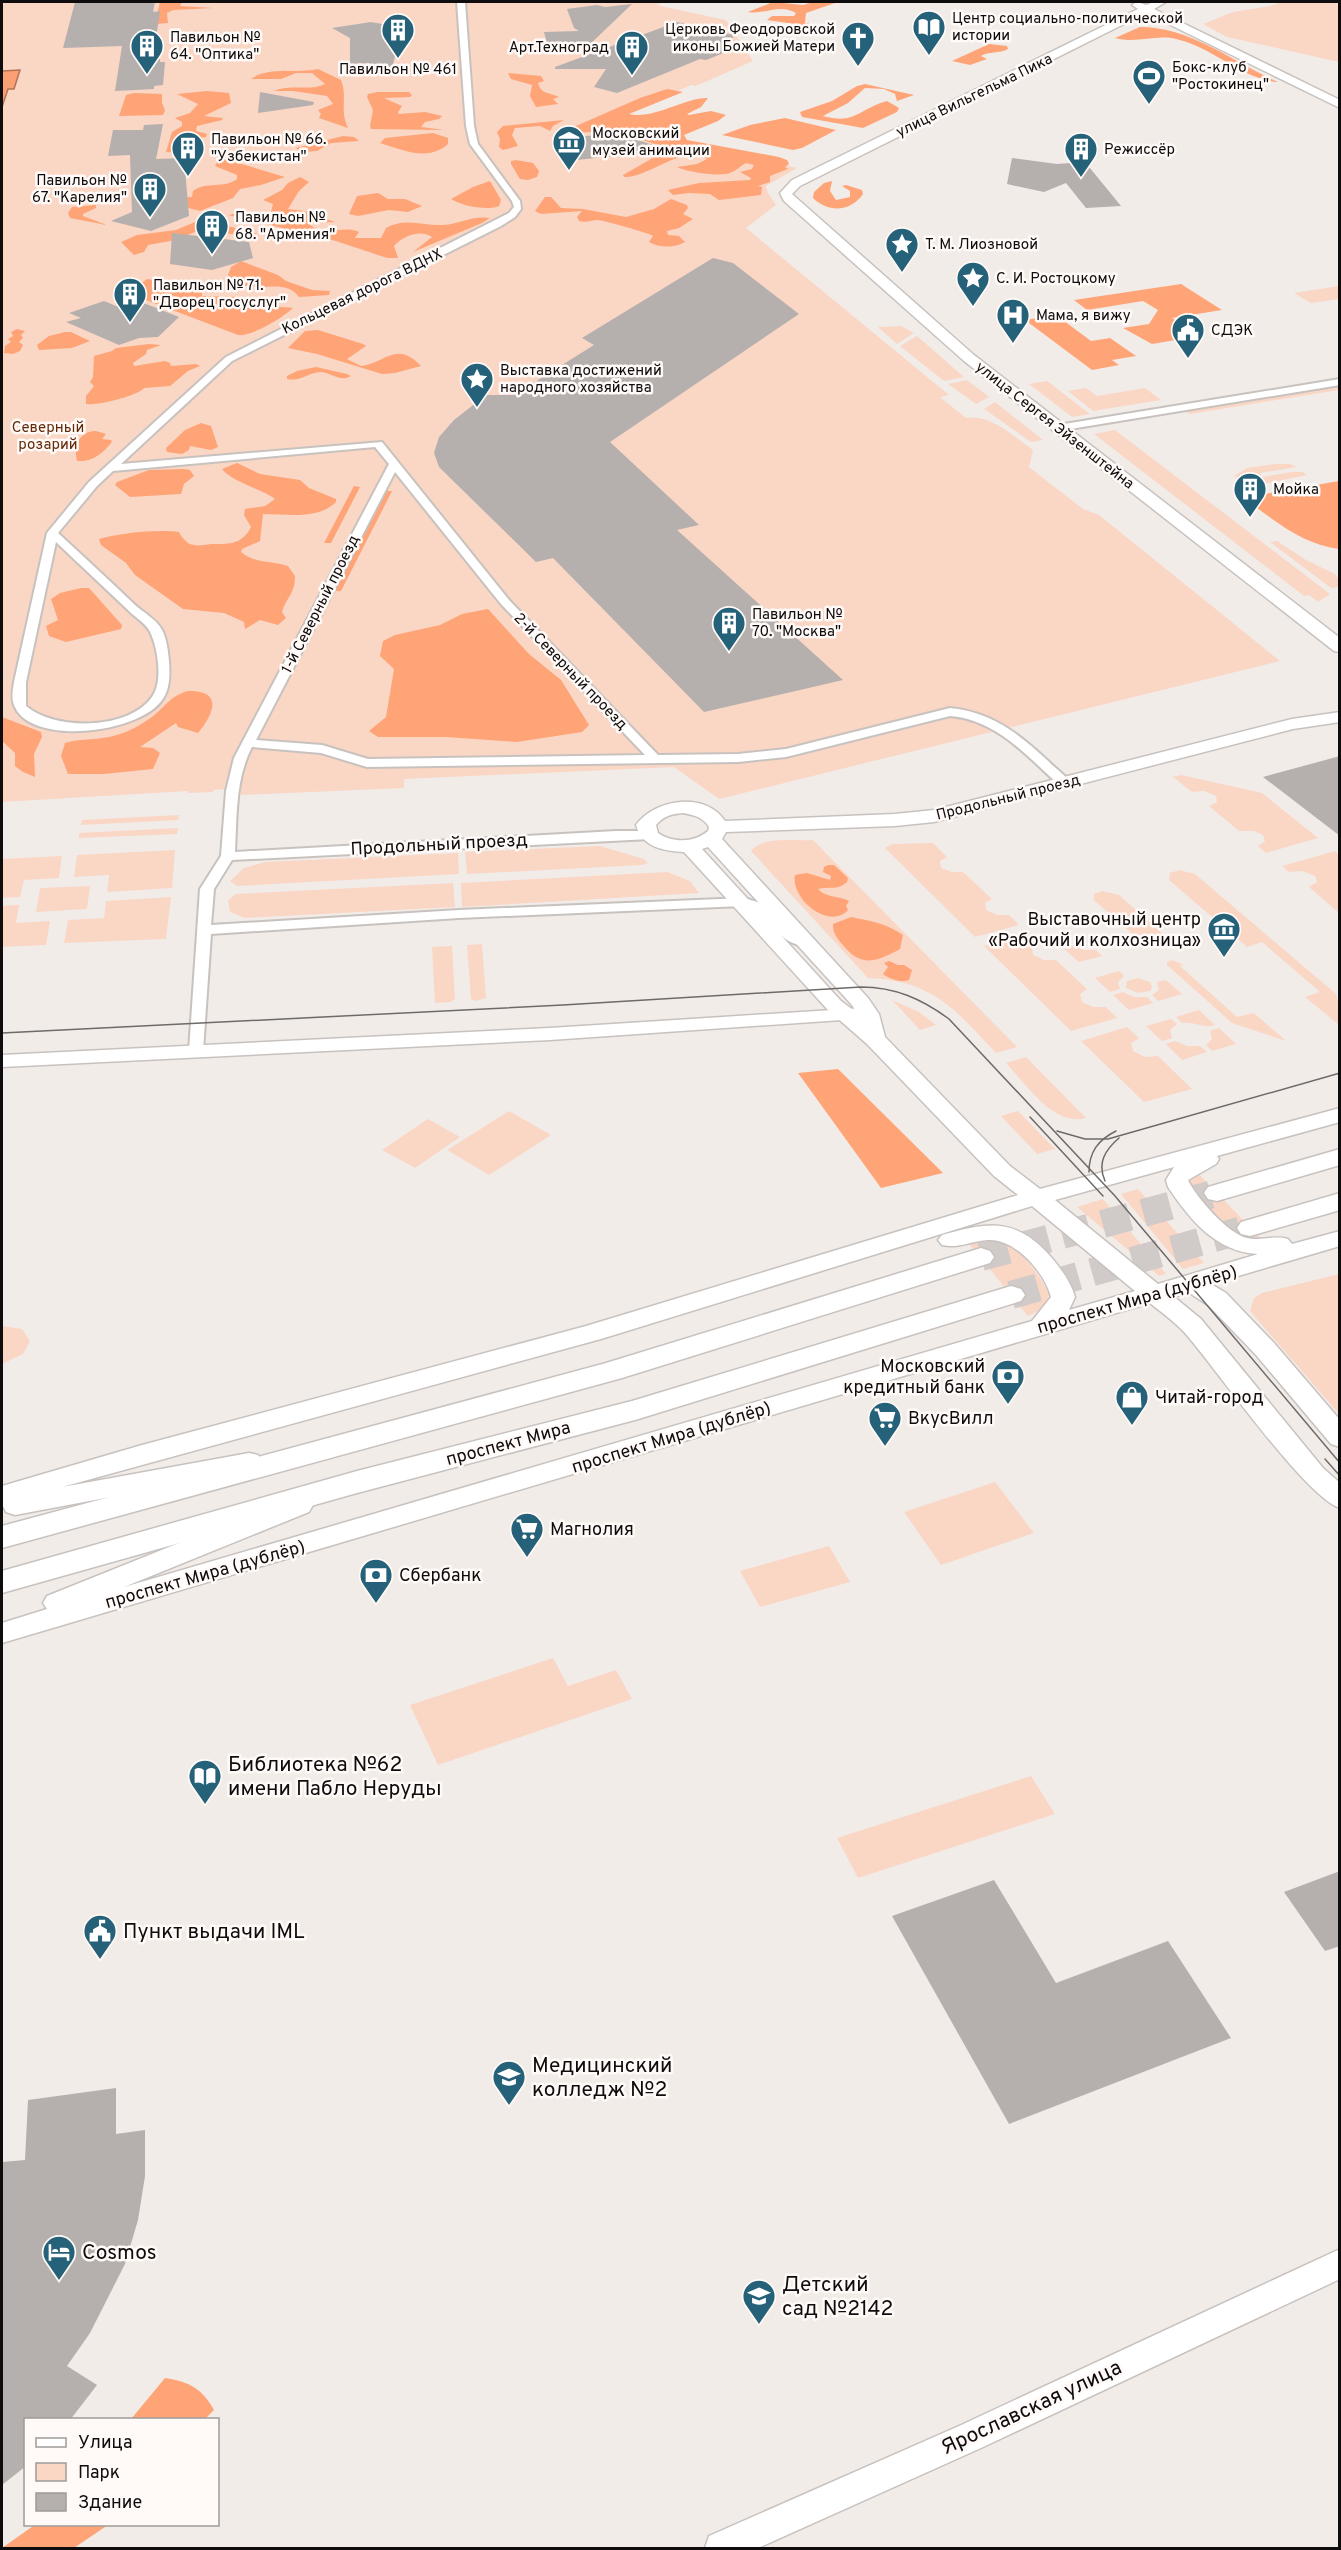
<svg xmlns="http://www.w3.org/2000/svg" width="1341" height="2550" font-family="Overpass,sans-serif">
	<rect width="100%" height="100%" fill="#f2ece9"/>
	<path fill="#fad6c5" d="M2,2H665L656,5L726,20L753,61L696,86L691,85L606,123L797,168L766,186L768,193L776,205L746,228L949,395L940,397L966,418C991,414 1013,436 1033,450L1029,467L1083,509L1099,515L1280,661L719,799L674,767L404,779V788L241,795V788L213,790V792L188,793V791L2,802Z
		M1281,2L1318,3L1339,2V62L1227,37L1203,24L1233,12L1270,6Z
		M1339,286V299L1311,303L1294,293Z
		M901,326L914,333L897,344L878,327Z
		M917,336L964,377L944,381L900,346Z
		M967,380L989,397L976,404L948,384Z
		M1047,381L1090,414L1072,417L1029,384Z
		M1339,386V390L1190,414L1185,411Z
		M1086,388L1097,396L1145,388L1161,400L1093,411L1068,391Z
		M995,402L1043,440L1031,442L984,409Z
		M1115,430L1330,594L1318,602L1309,595L1304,596L1094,434Z
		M1275,464H1290L1297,467L1260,473L1261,475L1240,478L1234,476L1247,468Z
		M1292,472H1303L1307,475L1254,486H1244L1239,483L1242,480Z
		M1277,541L1306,560L1335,574L1339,580V587L1331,588L1270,542Z
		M1181,775L1262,793L1318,838L1266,853L1258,846L1265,841L1263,835L1254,831H1239L1209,806L1217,802L1216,796L1204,791L1192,792L1173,777Z
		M179,815L178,820L81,825L82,820Z
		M178,828L177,834L79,838V833Z
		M813,840L1017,1047L996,1053C954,1009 934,981 868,978L751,851C761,836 796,841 813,840Z
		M933,843L947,857L940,861L941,868L952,872H963L992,899L985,903L986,910L997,915H1009L1019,925L975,937L885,848L892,844Z
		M600,846L644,859L648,863L642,865L467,874L465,852Z
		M175,850L172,888L107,892L109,875L74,877L77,855Z
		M1335,851L1339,855V913L1309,887L1317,882L1315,876L1302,871L1289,872L1282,866Z
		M458,853L459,874L237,886L230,881L244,868L265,862Z
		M62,856L59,878L24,880L20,897L2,898V859Z
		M1179,870L1195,874L1336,994L1339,1006V1025L1305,997L1320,992L1262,942L1247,947L1169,880L1170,873Z
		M667,872L690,881L699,893L462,907L461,883Z
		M453,883L455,907L245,918L230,912L228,900L236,894Z
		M90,886L87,909L36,912L40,888Z
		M1102,891L1119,895L1171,941L1152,947L1144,944L1094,900V894Z
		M171,897L166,939L64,943L68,920L104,918L106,901Z
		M19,905L16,923L50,921L46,945L2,947V906Z
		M1028,934L1039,943L1032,948L1033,955L1044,960H1056L1087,989L1080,994L1082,1002L1093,1007H1106L1117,1018L1071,1031L984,946Z
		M482,944L486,998L476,1001L471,999L467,945Z
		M452,946L455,999L451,1002L435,1003L432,947Z
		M1073,946L1084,950H1096L1102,956L1079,962L1064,949Z
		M1172,960L1184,965L1180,966L1237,1017L1254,1013L1286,1041L1232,1023L1167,965V962Z
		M1119,971L1124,976L1118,982L1120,989L1110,992L1095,978Z
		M1138,978L1150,982L1152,987L1150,991L1138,993L1126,988L1127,981Z
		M1166,980L1182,994L1158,1001L1152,995L1159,990L1157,982Z
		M1123,992L1134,997H1147L1153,1003L1129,1010L1113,995Z
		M892,1000L919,1012L936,1025L920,1030Z
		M1199,1010L1215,1025C1204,1029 1194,1021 1182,1023L1176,1017Z
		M1171,1019L1177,1024L1170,1030L1172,1038L1162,1041L1146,1026Z
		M1127,1027L1139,1038L1131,1043L1133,1051L1145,1057L1158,1056L1192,1089L1144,1102L1081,1041Z
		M1219,1028L1236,1044L1212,1051L1206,1045L1212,1039L1210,1031Z
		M1175,1041L1187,1046H1200L1207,1052L1182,1060L1166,1044Z
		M1026,1057L1086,1118C1053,1127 1026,1084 1006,1063Z
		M509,1111L551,1135L489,1175L447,1150Z
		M1018,1111L1055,1149L1037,1154L1001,1116Z
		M428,1119L460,1137L415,1168L382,1150Z
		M1196,1171L1265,1243L1237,1238L1189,1186L1188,1177Z
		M1138,1189L1204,1263L1183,1269L1121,1194Z
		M1103,1199L1166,1274L1159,1276L1077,1207Z
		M986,1237C993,1239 1002,1240 1008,1244C1021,1251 1045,1281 1049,1295L1044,1308L1028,1316L966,1240Z
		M1339,1274H1340L1339,1414L1250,1311L1254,1298L1262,1293Z
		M2,1326L22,1329L30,1341L23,1354L2,1364Z
		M995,1482L1034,1533L941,1565L904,1512Z
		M829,1546L850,1582L760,1607L740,1571Z
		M553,1658L568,1686L616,1670L632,1699L438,1765L410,1705Z
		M1031,1776L1055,1814L858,1878L837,1838Z"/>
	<path fill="#fea477" d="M160,2H182L180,6L214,8L173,10L167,13L168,23L155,24Z
		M773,2L803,5L813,2H838L806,13L805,23L828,28C816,33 811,28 802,25L767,20L772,16H794L796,13C780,3 764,15 748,12Z
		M1140,27C1191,27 1233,62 1278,82C1241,79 1213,47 1176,39C1156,34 1137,44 1115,38Z
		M989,44L1007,46L1008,49C1000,54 988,51 981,56L987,59L970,65L952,61Z
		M318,69L341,80C348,98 339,109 348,128L319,118L321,114L318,110L333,104L327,96L293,91H274C290,83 309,92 325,84L312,73H296L281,79H251C268,66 296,74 318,69Z
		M508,73L541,76L544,81L538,83C541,95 550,92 559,97L553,99L558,104L536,107L530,96L532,85L511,79Z
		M865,84L914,95L897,101L895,94L884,89L865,88L848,103L823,116C856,125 858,109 887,101L899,108L897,112L863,128L802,117L800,112L832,101L857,86Z
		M667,89L683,92L629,114C654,120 685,97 708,98L701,107L687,114L689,115L711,111L726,115L718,121L684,135L687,140L779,157L787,160L789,164L785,167L788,169L770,176V182L758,186L762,187L761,195L719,200L710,194L689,193L673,195L668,190L699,183L750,180L751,178L740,172L752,169L754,165L746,163C740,166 736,171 730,173C719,177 687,172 677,167L697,164L707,159C686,142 647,179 624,177L623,175L658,155L660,146L618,131L568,133L569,129L640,98Z
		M207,91L229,93L231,103L204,116L223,118L222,120L197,126L196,131L207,134L206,137L190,139L184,144L201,149L182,153L166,152L172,132L182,126V122L175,118L190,113L198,104L177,94Z
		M377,92H409L412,95L410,97L384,98L402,106L398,112L399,114L425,112L442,116L439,119L425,122L421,127L444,130L371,129L370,126L373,110L367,97L368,94Z
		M134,93L162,94V103L165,110L163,115L119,116L126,95Z
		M785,118L836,130L802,148L793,150L722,135L750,125Z
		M564,120L553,126L550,131L540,126L515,128L512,135L518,146L503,150L499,147L500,139L497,132L503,126Z
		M433,133L448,138V144C428,162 403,150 380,143L385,138Z
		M343,136L354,137L359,141L331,143L317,151L301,152L296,148Z
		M225,159L285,177L261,185L240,189L233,198L200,211L165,202L169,197H192L193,191C206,181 224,189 237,179V175L215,166L217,162Z
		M516,160L533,163L539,171L537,177L528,180L520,179L511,164V161Z
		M300,177L309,182L299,191L288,209L304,211L335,222L309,223C321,239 342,224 359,232L355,238H381L386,228C406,217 422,226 443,225C460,224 472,215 490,218L482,223L413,252L432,237C420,229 403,236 394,246L398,258H387L336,241L228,215L233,214L252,219L271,212L273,204L263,200L282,190L288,183Z
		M490,181L501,200L499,206C487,211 462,206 451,199L473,187Z
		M832,181L830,191L836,200L850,197V191L842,186L846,185L862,190L863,194C851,212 828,213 813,198L814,192L824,183Z
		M378,193L388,199H405L422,206L408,212L389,210L358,216L349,214L357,196Z
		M545,197H551L561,208L583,209L626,217L654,209L671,199L687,205L688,208L683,214L693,219L679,228L667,231L668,235L679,236L685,242C674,248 660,248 649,242L653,236C650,233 605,221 598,220C592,220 586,223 579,221L577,217L582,211L541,214L535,211Z
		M96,205V208L83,214V216L107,225L70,218L68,213L72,207Z
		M202,219L258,234H231L202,229L176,240L148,245L144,252L134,255L121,242L137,235L176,230Z
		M241,261L278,275L286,281L312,290L330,291L329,295L299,297C282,274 251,300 228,275L231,267Z
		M147,279L195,286L202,290V296L238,297C245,309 279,306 293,308C284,317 251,337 238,335L133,295V290Z
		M1181,284L1222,310L1172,318L1199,336L1152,344L1123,328L1149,324L1158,310L1143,301L1087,310L1074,300Z
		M1056,315L1091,341L1110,338L1136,356L1112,360L1119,365L1092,370L1025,320Z
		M17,329L25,331L21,335L23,338L19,342L23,345L20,351L13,354L4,353L5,346L11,342L8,339L13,336L11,332Z
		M318,330L363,344L366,346L347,359L361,366C386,363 396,340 421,366L395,373L382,374L317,354L288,348L305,331Z
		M65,332H71L90,341L72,348L39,350L37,345L49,336Z
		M149,344L161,345L147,350L146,354L133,363L134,366L165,361L170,363L171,366L196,364L200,366L188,371L170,386L144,388C138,396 96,406 86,404V396L94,386L90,382L93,377L94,356L112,351L116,348Z
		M316,367L347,374L351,376C340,383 331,372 320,372C308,373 300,382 287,379V376L297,371Z
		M201,423L211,426L218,447L211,450L190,446L189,450L182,454L167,452L166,448L185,430Z
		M96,431L106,434L102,439L111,440L112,442C102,454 93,462 77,461C73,447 79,431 96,431Z
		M237,463L260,474L300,480L309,488L336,499V502C318,520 287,514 263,514L260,541L242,549L241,552C255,564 271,560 288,566L295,576C295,594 287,596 282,612L286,618L278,625L260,620L245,629L244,622L224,613L183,609L135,575L126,563L101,545L99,539C121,533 156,529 179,532C181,536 184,540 188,543C195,547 203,545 211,544C229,544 242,545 251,527L244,515L245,509L265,506L275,499C261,489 231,481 222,469Z
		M184,469L190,470L194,476L184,484L181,494L130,497L115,485L117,482L149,470Z
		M1339,481V549C1307,545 1283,527 1257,508L1253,501L1255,497L1259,495Z
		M354,486L360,487L331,543H324Z
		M384,491H392L341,591H332Z
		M81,588H89L122,625L121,629L66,642L49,636L46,626L58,620L51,599L60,593Z
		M488,609L529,654L561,680L589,725L582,732L517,742L446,737H378L369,731L386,717L394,669L380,656L383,641L395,635L440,625L462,614Z
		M187,691C223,690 215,712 198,733L178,727L176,723L140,747L153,748L160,753L153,769L104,774H68L61,756L65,743C78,739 89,740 102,738C117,737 134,729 146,721C163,711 166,698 187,691Z
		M2,717L41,732L42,737L34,754L35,777L23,772L15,766V753L2,741Z
		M828,865H834L848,878L847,882C837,891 829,886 818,889C828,899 838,895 849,901L846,906L848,910C829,931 790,898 795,875L807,873L830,880L831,876L823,872L824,867Z
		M851,917C870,921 886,923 903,935L900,949C876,962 861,968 842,944C836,937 833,933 833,924Z
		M889,961L898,965H904L912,970L909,980C901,983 890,979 883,974L888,967L884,963Z
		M838,1069L943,1173L881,1188L798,1073Z
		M165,2378C189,2382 202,2388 214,2410L205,2419H131Z
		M36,2524H108V2525L74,2548H2Z"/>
	<path fill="#faa074" stroke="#b37455" stroke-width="1.5" d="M20,70L14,89H8L2,107V71Z"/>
	<path fill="#b5afad" d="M75,2H155L153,12L160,11L153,59H160V62H165L163,85L154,86V89L115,91L122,46L63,48Z
		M632,4L586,48L549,50L544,32L579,31L574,28L567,9L597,5L605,7Z
		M371,22L388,25L401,30L392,69L370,70V63L350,64V38L332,28Z
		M677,22L734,35L726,52L706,60L700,59L617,93L594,87L606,69H555V67Z
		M260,92L314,102L313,105L258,113Z
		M163,124L156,159L184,158L189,216L151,231L111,221L132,212L130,155L108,156L113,130H143L144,125Z
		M617,133L668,150L568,161L553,144L579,141L576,137Z
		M1012,158L1057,164L1085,162L1121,206L1086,208L1066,183L1044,192L1007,184Z
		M172,233L249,242L253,258L212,270L170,264Z
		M713,258L733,263L799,314L610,442L699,525L677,530L843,680L704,712L553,558L536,562L439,467L434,453L439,437L454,420L486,395H514L594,345L582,338Z
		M136,300L179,317L158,337L139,338L119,345L66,322L81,318L69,313L104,301L116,306Z
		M1340,756V836L1263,777Z
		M1340,1871V1946L1325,1951L1284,1892Z
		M994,1880L1056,1983L1168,1941L1231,2038L1009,2124L892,1916Z
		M116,2088V2134L145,2130V2176L138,2220L125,2264L90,2333L67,2366L97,2385L70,2420H26V2466L2,2485V2162L25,2160L28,2100Z"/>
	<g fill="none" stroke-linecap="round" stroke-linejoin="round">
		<path stroke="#d0cac8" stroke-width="28" stroke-dasharray="28 14" stroke-linecap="butt" d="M981,1257L1217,1193
			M1011,1295L1250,1228"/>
		<defs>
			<path id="minor" d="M457,2H465L474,126L478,144L520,201L521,209L515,217L501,226L232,361L121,464L382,442L509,600L658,755L738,754L786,749L950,708C991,712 1018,733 1047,760C1055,768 1065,775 1071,783L1065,787L1060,786C1027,756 997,720 950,716L786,757L738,762L367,767L321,753L252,747C235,779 237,817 235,852L616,831H650L657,835L650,839L232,860L214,889L211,925L459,910L744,898L764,904L784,926L812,942L810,945C784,951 764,913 743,906L459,918L211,934L203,1051L196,1055L191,1054L189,1051L200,889L221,856L226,791L234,758L389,464L375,447L113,471L97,486L58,533C84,557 110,581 135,605C143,612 157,620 162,630C167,639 168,652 169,661C170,673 170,687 164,697C145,733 30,748 14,705C11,698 13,689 14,682L47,533L89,482L226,357L509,213L514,207L512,201L470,144L466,126ZM395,472L501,604L645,755L368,759L322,745L256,740ZM56,542C80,565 105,588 129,611C136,618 148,625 151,634C158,650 163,682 152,697C129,730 55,731 26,706V682Z
				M1340,379V385L1058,431L1053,428L1058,425Z"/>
			<path id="tertiary" d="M864,1008L871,1010L873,1014L871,1018L550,1040L2,1067V1055L550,1028Z
				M1340,2249V2279L981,2448L758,2548H705L709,2536L959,2426Z"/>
			<path id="secondary" d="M1137,2L1146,5L1154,2H1166L1154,9L1340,100V108L1146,13L800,186L792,194L974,355L1340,638V652L1334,651L964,361L784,201L780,193L792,180L1138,9L1132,5Z
				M1340,712V722L1293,729L934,822L895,826L726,832L722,839L868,998L879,1014L885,1037L1010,1166L1040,1189L1340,1108V1122L1217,1156L1219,1159L1216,1164L1188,1180C1196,1197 1228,1234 1247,1238C1261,1241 1275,1235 1288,1239L1292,1244L1340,1231V1246L1211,1284L1226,1293L1274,1343L1340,1420V1447L1331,1444L1256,1355L1208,1305L1191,1294L1173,1296L1201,1319L1323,1468L1340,1483V1508C1306,1498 1215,1367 1185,1333C1175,1322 1161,1312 1150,1303L2,1643V1623L47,1609L43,1603L47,1596L291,1498L300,1495L309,1498L313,1505L309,1512L124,1587L1032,1321L1051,1297C1045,1273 1015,1238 988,1240C972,1241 957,1249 942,1245L938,1240L942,1235C989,1222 1016,1217 1051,1257C1061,1269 1071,1282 1075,1297L1069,1310L1135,1291L1032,1206L601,1339L62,1487L249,1453L258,1455L262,1462L258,1469L249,1471L15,1515L6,1512L2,1504V1486L142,1445L586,1326L1018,1195L994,1176L867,1044L827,1009L684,852C663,851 642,847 636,825C655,799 705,791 725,821L895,814L934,810L1292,719ZM683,813C694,815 703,817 709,827L708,831C694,843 673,843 658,833L656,825C663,816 672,814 683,813ZM708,847L852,1005L857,1013L841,1001L702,849ZM1174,1167L1166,1180L1168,1187C1190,1220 1216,1252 1258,1254L1158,1284L1055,1200Z"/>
			<path id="primary" d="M1340,1149V1165L1217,1201L1208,1199L1204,1193L1208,1187Z
				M1340,1193V1210L1250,1236L1241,1234L1237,1228L1241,1222Z
				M981,1248L990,1251L994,1257L990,1263L622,1378L2,1548V1526L606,1363Z
				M1011,1286L1021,1289L1025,1295L1021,1301L635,1420L357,1493L2,1593V1571L357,1471L632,1401Z"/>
		</defs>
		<use href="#minor" stroke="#c8c2bf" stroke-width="4"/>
		<use href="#tertiary" stroke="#c8c2bf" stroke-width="3"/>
		<use href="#secondary" stroke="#c8c2bf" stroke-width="3"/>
		<use href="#primary" stroke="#c8c2bf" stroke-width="3"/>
		<use href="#minor" fill="#fff" fill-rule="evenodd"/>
		<use href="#tertiary" fill="#fff" fill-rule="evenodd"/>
		<use href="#secondary" fill="#fff" fill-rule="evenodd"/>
		<use href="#primary" fill="#fff" fill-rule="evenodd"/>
		<path stroke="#6d6a69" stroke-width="1.5" d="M2,1033L563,1005L861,987C895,987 922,999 949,1019L1115,1196L1340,1463
			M1030,1117L1103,1196
			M1057,1131L1085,1139H1108L1340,1073
			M1089,1172C1089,1152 1098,1140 1116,1131
			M1105,1181C1097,1163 1105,1150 1119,1138
			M1325,1459L1340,1476"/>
	</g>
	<defs>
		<symbol id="library-pin" viewBox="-11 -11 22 30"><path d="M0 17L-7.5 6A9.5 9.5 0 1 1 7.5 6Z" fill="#256179" stroke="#fffaf7"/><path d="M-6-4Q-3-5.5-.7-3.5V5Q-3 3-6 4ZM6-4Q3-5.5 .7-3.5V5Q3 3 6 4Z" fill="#fff"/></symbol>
		<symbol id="building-pin" viewBox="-11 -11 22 30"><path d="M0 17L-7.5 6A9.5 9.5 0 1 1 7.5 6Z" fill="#256179" stroke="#fffaf7"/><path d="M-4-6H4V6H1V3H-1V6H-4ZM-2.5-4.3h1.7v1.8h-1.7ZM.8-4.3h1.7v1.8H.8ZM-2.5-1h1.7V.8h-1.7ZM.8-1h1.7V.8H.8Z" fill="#fff"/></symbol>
		<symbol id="church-pin" viewBox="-11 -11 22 30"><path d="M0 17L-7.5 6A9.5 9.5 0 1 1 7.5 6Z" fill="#256179" stroke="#fffaf7"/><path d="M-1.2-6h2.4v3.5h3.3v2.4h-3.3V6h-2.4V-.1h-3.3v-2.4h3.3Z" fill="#fff"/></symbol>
		<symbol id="stadium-pin" viewBox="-11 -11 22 30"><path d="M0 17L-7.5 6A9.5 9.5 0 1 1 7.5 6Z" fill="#256179" stroke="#fffaf7"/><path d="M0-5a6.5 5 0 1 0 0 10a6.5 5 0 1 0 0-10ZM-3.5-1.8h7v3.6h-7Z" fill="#fff"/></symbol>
		<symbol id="museum-pin" viewBox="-11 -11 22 30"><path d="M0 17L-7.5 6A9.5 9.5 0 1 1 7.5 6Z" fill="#256179" stroke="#fffaf7"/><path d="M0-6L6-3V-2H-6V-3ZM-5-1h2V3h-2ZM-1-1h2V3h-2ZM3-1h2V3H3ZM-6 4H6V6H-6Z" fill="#fff"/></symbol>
		<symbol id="sight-pin" viewBox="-11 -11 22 30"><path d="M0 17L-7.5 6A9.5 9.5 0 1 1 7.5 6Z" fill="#256179" stroke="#fffaf7"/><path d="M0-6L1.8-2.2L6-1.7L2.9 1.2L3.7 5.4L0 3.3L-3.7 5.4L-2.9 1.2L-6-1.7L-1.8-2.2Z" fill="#fff"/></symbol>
		<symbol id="hospital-pin" viewBox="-11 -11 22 30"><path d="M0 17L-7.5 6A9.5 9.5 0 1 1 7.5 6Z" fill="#256179" stroke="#fffaf7"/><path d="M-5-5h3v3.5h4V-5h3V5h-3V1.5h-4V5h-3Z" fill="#fff"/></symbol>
		<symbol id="civic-pin" viewBox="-11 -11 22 30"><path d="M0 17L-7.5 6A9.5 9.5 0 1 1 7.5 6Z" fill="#256179" stroke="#fffaf7"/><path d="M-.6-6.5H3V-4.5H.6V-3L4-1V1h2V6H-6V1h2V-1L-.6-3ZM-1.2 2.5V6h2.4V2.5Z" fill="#fff"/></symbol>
		<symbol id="bank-pin" viewBox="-11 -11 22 30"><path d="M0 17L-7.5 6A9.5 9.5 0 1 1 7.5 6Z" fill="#256179" stroke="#fffaf7"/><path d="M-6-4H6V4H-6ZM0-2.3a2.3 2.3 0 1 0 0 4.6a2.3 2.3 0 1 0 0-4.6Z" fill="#fff"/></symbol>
		<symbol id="shop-pin" viewBox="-11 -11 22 30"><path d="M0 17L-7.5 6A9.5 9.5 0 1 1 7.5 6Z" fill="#256179" stroke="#fffaf7"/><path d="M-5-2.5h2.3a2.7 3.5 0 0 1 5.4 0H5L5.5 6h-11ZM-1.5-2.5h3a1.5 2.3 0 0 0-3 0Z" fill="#fff"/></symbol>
		<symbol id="supermarket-pin" viewBox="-11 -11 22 30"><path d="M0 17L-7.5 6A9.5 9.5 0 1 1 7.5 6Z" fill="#256179" stroke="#fffaf7"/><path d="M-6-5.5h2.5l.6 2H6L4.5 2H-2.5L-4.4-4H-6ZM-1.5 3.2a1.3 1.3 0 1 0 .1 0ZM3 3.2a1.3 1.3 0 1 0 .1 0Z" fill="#fff"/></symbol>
		<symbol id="university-pin" viewBox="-11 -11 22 30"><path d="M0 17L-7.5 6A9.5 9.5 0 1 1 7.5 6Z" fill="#256179" stroke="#fffaf7"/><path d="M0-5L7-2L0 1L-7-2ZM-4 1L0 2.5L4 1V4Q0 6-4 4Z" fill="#fff"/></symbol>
		<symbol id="hotel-pin" viewBox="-11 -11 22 30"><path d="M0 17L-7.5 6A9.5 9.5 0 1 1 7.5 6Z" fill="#256179" stroke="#fffaf7"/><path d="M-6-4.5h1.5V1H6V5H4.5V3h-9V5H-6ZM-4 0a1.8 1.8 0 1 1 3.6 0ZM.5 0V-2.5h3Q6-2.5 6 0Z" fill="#fff"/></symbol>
		<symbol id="school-pin" viewBox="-11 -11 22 30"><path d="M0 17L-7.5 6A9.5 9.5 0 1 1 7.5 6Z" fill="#256179" stroke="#fffaf7"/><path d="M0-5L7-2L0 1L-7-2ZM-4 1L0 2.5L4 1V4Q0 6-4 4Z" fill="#fff"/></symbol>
	</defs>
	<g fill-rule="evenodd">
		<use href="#library-pin" x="910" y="8" width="38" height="52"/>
		<use href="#building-pin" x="379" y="11" width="38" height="52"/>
		<use href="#church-pin" x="839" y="19" width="38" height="52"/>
		<use href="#building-pin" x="128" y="27" width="38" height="52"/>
		<use href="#building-pin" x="613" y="28" width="38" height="52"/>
		<use href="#stadium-pin" x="1130" y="57" width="38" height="52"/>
		<use href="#museum-pin" x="550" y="123" width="38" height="52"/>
		<use href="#building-pin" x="169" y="129" width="38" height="52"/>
		<use href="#building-pin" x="1062" y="130" width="38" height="52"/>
		<use href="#building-pin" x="131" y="170" width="38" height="52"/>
		<use href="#building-pin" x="193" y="207" width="38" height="52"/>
		<use href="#sight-pin" x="883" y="225" width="38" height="52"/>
		<use href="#sight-pin" x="954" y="259" width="38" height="52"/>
		<use href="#building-pin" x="111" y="275" width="38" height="52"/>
		<use href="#hospital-pin" x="994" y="296" width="38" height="52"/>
		<use href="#civic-pin" x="1169" y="311" width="38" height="52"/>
		<use href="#sight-pin" x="458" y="360" width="38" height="52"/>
		<use href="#building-pin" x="1231" y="470" width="38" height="52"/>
		<use href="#building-pin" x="710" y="604" width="38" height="52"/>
		<use href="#museum-pin" x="1205" y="910" width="38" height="52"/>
		<use href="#bank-pin" x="989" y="1357" width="38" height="52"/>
		<use href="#shop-pin" x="1113" y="1378" width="38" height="52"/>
		<use href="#supermarket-pin" x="866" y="1399" width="38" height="52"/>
		<use href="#supermarket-pin" x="508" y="1510" width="38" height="52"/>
		<use href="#bank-pin" x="357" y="1556" width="38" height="52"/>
		<use href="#library-pin" x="186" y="1757" width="38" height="52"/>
		<use href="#civic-pin" x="81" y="1912" width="38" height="52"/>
		<use href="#university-pin" x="490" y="2058" width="38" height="52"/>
		<use href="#hotel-pin" x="40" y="2233" width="38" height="52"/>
		<use href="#school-pin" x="740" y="2277" width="38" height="52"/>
	</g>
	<g text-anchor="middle" stroke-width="5" stroke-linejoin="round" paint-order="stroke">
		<g font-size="15" fill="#0e0c0c" stroke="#fffaf7" text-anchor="start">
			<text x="952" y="23">Центр социально-политической<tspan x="952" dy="17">истории</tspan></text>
			<text x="835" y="34" text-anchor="end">Церковь Феодоровской<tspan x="835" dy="17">иконы Божией Матери</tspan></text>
			<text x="170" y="42">Павильон №<tspan x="170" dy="17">64. "Оптика"</tspan></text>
			<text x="609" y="52" text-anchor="end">Арт.Техноград</text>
			<text x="1172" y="72">Бокс-клуб<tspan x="1172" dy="17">"Ростокинец"</tspan></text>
			<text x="398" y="74" text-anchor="middle">Павильон № 461</text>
			<text x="592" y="138">Московский<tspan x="592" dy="17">музей анимации</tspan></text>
			<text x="211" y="144">Павильон № 66.<tspan x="211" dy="17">"Узбекистан"</tspan></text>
			<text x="1104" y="154">Режиссёр</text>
			<text x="127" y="185" text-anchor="end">Павильон №<tspan x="127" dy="17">67. "Карелия"</tspan></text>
			<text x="235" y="222">Павильон №<tspan x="235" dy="17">68. "Армения"</tspan></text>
			<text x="925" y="249">Т. М. Лиозновой</text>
			<text x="996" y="283">С. И. Ростоцкому</text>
			<text x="153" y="290">Павильон № 71.<tspan x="153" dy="17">"Дворец госуслуг"</tspan></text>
			<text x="1036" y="320">Мама, я вижу</text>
			<text x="1211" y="335">СДЭК</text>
			<text x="500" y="375">Выставка достижений<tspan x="500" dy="17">народного хозяйства</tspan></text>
			<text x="1273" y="494">Мойка</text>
			<text x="752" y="619">Павильон №<tspan x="752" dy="17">70. "Москва"</tspan></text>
		</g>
		<g font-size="15" fill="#0e0c0c" stroke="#fffaf7">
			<text transform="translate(974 95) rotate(-26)" y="5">улица Вильгельма Пика</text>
			<text transform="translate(362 291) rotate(-26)" y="5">Кольцевая дорога ВДНХ</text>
			<text transform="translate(1055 425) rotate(38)" y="5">улица Сергея Эйзенштейна</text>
			<text transform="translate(320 604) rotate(-63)" y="5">1-й Северный проезд</text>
			<text transform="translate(571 671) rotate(46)" y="5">2-й Северный проезд</text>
			<text transform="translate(1008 797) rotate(-14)" y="5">Продольный проезд</text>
		</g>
		<g font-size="15" fill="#632b0a" stroke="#fffaf7">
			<text x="48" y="432">Северный<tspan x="48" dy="17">розарий</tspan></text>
		</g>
		<g font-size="18" fill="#0e0c0c" stroke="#fffaf7">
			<text transform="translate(439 844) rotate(-3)" y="6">Продольный проезд</text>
			<text transform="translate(1137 1299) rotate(-16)" y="6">проспект Мира (дублёр)</text>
			<text transform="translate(671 1437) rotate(-17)" y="6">проспект Мира (дублёр)</text>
			<text transform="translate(508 1443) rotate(-15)" y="6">проспект Мира</text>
			<text transform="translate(205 1574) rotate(-16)" y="6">проспект Мира (дублёр)</text>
		</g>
		<g font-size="18" fill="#0e0c0c" stroke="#fffaf7" text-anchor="start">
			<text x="1201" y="925" text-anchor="end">Выставочный центр<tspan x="1201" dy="21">«Рабочий и колхозница»</tspan></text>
			<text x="985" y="1372" text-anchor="end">Московский<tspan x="985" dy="21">кредитный банк</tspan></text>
			<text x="1155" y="1403">Читай-город</text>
			<text x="908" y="1424">ВкусВилл</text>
			<text x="550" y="1535">Магнолия</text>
			<text x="399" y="1581">Сбербанк</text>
		</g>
		<g font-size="21" fill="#0e0c0c" stroke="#fffaf7" text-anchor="start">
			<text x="228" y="1771">Библиотека №62<tspan x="228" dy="24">имени Пабло Неруды</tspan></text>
			<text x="123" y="1938">Пункт выдачи IML</text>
			<text x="532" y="2072">Медицинский<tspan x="532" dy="24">колледж №2</tspan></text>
			<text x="82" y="2259">Cosmos</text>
			<text x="782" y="2291">Детский<tspan x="782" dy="24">сад №2142</tspan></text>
		</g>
		<g font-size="21" fill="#0e0c0c" stroke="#fffaf7">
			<text transform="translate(1031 2407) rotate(-25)" y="7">Ярославская улица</text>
		</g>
	</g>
	<rect width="1341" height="2550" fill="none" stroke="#0e0c0c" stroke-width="6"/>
	<rect x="24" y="2418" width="195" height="108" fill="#fffaf7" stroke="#9f9b99" stroke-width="1.5"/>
	<rect x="36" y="2438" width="30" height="9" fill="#ffffff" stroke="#9f9b99" stroke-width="1.5"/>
	<text x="78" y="2448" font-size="18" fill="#0e0c0c">Улица</text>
	<rect x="36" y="2463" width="30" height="18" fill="#fad6c5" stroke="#9f9b99" stroke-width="1.5"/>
	<text x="78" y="2478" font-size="18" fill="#0e0c0c">Парк</text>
	<rect x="36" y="2493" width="30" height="18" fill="#b5afad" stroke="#9f9b99" stroke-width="1.5"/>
	<text x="78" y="2508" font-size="18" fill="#0e0c0c">Здание</text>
</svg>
